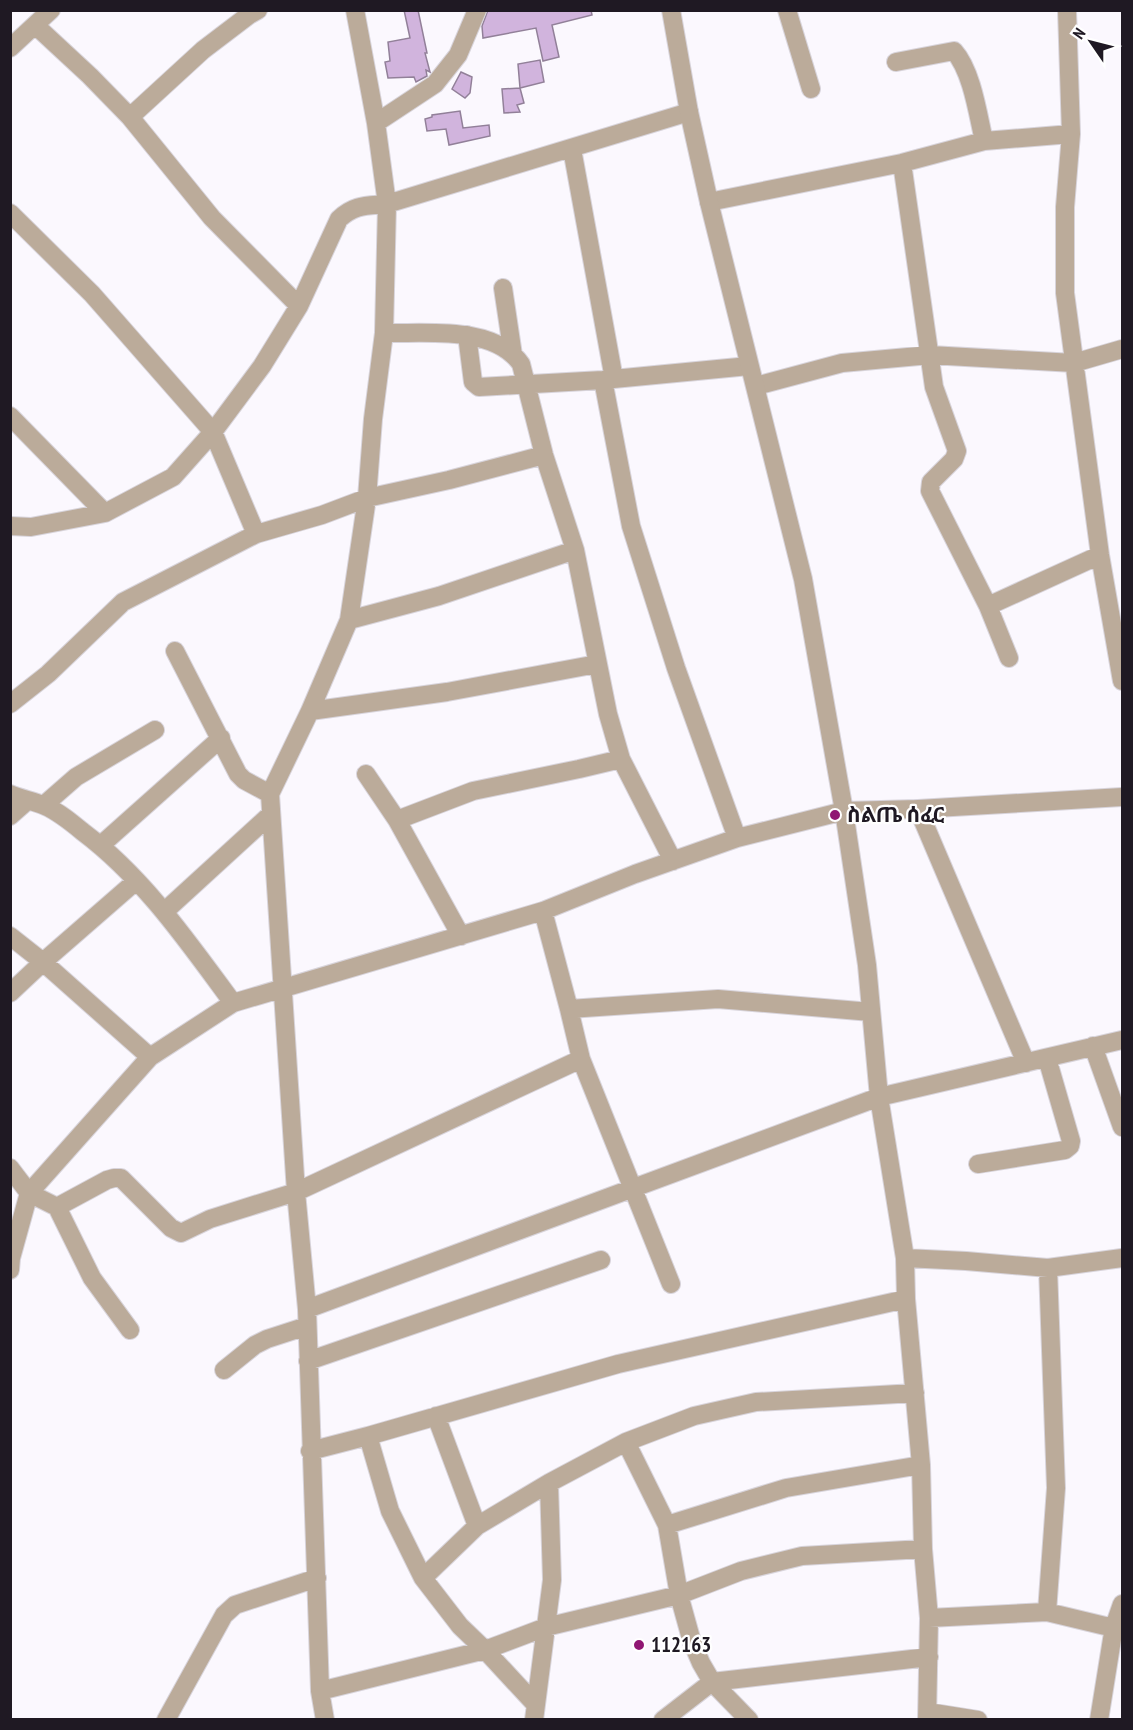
<svg xmlns="http://www.w3.org/2000/svg" width="1133" height="1730" font-family="'PT Sans Narrow','Noto Sans Ethiopic',sans-serif">
	<rect width="100%" height="100%" fill="#fbf8fe"/>
	<path fill="#d1b4dd" stroke="#928099" stroke-width="1.5" d="M404,10H418L427,53H425L430,72L426,70L427,76L416,82L414,77L388,78L385,62L390,61L388,42L410,38Z
		M488,10H591L592,15L552,25L559,57L543,61L536,28L483,38L482,26Z
		M540,60L544,82L520,88L518,64Z
		M461,72L472,77L470,93L465,98L452,89Z
		M520,88L524,103L517,105L520,112L504,113L502,89Z
		M460,111L463,128L489,125L490,136L449,145L446,129L427,131L425,119L432,117V115Z"/>
	<g fill="none" stroke-linecap="round" stroke-linejoin="round">
		<defs>
			<path id="minor" d="M787,10L811,89
				M1067,10L1071,134L1065,207V293L1100,555L1122,681
				M35,25L90,76L130,117L212,218L299,306
				M10,48L51,10
				M896,62L954,51C972,71 978,115 984,141
				M130,117L203,50L249,15L258,10
				M376,123L435,84L458,55L477,10
				M572,149L614,379
				M902,163L934,387L957,451L954,459L931,482L930,491L988,606L1009,658
				M709,202L902,163L984,141L1071,134
				M10,213L92,294L213,432L256,534
				M503,288L513,355
				M384,333C426,334 494,325 521,364L544,455L575,550L608,714L621,759L673,861
				M467,335L473,382L479,387L603,380L749,366
				M603,380L631,526L676,668L737,838
				M756,386L842,363L930,355L1074,363L1122,349
				M10,416L105,513
				M10,526L31,527L105,513L173,477L213,432L262,366L299,306L339,219C355,204 367,206 387,204L689,112
				M988,606L1100,555
				M349,620L439,596L575,550
				M175,651L238,774L244,780L270,794
				M10,704L48,674L123,602L256,534L322,515L367,498L449,480L544,455
				M310,711L447,692L597,664
				M366,774L397,820L461,936
				M10,794C22,799 34,801 45,806C59,812 71,822 83,832C144,878 188,942 233,1003
				M44,805L76,777L155,730
				M918,809L1026,1063
				M10,816L27,801
				M397,820L473,791L579,769L621,759
				M101,845L221,738
				M136,881L43,962L150,1057
				M165,911L270,815
				M543,911L569,1009L718,999L871,1012
				M10,936L43,962L10,993
				M569,1009L581,1059
				M1093,1046L1122,1127
				M978,1164L1065,1150L1070,1146L1071,1141L1047,1058
				M10,1168L29,1193L57,1207L92,1278L130,1330
				M57,1207L107,1180L114,1178H121L171,1228L181,1233L210,1219L296,1192L581,1059L671,1284
				M905,1258L966,1261L1048,1268L1122,1258
				M10,1270L11,1258L29,1193L150,1057L233,1003L543,911L635,874L737,838L844,811L867,965L879,1097L905,1258L906,1299L921,1465L923,1549L929,1618L927,1720
				M307,1309L879,1097L1122,1040
				M308,1361L601,1260
				M224,1370L255,1345L267,1339L307,1326
				M436,1416L477,1526
				M368,1436L390,1511L423,1578L460,1626L485,1650L536,1705
				M626,1442L667,1525L679,1595L692,1642L701,1663L712,1682L749,1720
				M310,1451L368,1436L618,1364L906,1299
				M667,1525L786,1488L921,1465
				M423,1578L477,1526L549,1483L626,1442L694,1416L756,1402L915,1393
				M1047,1612L1056,1488L1048,1268
				M929,1618L1047,1612L1122,1630
				M320,1691L485,1650L546,1627L679,1595L741,1571L802,1556L923,1549
				M928,1712L978,1720
				M166,1720L224,1615L235,1605L317,1578
				M325,1720L320,1691L307,1309L296,1192L270,794L310,711L349,620L367,498L373,419L384,333L387,204L376,123L355,10
				M534,1720L552,1580L549,1483
				M663,1720L712,1682L929,1657
				M1099,1720L1114,1627L1122,1604"/>
			<path id="tertiary" d="M671,10L689,112L709,202L803,579L844,811L918,809L1122,797"/>
		</defs>
		<use href="#minor" stroke="#d8d4db" stroke-width="20"/>
		<use href="#tertiary" stroke="#d8d4db" stroke-width="20"/>
		<use href="#minor" stroke="#bbab9a" stroke-width="18"/>
		<use href="#tertiary" stroke="#bbab9a" stroke-width="18"/>
	</g>
	<g fill="#901673" stroke="#fff" stroke-width="2">
		<circle cx="835" cy="815" r="6"/>
		<circle cx="639" cy="1645" r="6"/>
	</g>
	<g text-anchor="middle" stroke-width="4.5" stroke-linejoin="round" paint-order="stroke">
		<g font-size="21" font-weight="bold" fill="#1f1923" stroke="#fff" text-anchor="start">
			<text x="847" y="822">ስልጤ ሰፈር</text>
			<text x="651" y="1652">112163</text>
		</g>
	</g>
	<rect width="1133" height="1730" fill="none" stroke="#1f1923" stroke-width="24"/>
	<g transform="translate(1091 42) rotate(305)" stroke="#ffffff" stroke-width="4.5" paint-order="stroke">
	<path d="M0-4.5L10 22L0 15L-10 22Z" fill="#1f1923"/>
	<text y="-9" font-size="16" font-weight="bold" text-anchor="middle" fill="#1f1923">N</text>
	</g>
</svg>
